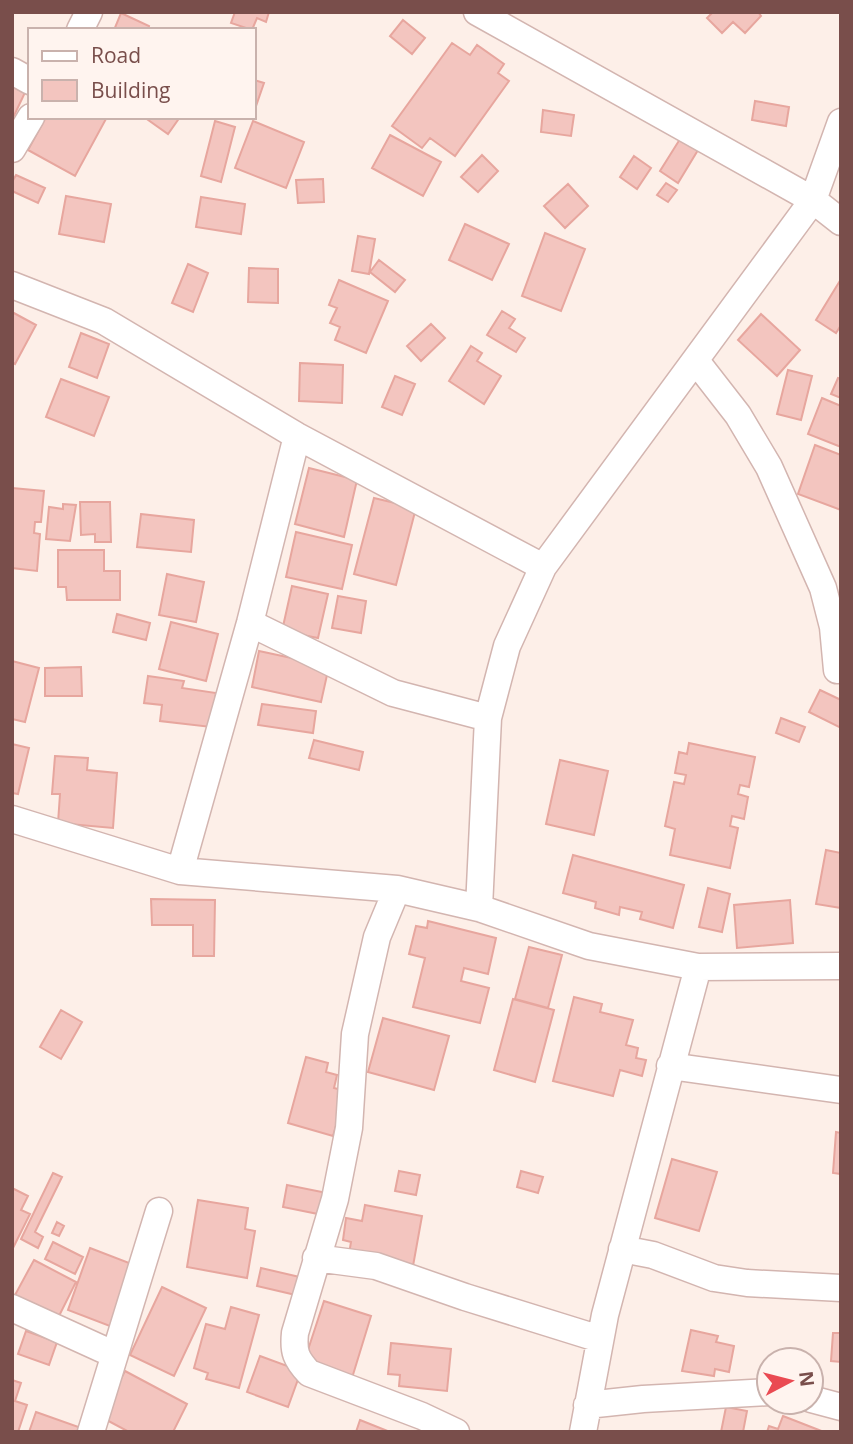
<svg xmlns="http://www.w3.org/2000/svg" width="853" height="1444" font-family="'Open Sans',sans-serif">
	<rect width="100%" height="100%" fill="#fdefe8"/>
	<path fill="#f3c5bf" stroke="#e7a69e" stroke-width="2" d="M235,12H269L266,22L257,18L252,30L231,23Z
		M713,12H758L761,16L745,33L733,22L722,33L707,18Z
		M121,13L149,26L148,30H114Z
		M403,20L425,38L412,54L390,36Z
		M452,43L470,55L477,45L504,64L498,73L509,81L455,156L430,138L422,148L392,126Z
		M12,76L29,84L12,120Z
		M254,80L264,83L256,106L254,105Z
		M755,101L789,107L786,126L752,120Z
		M543,110L574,115L571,136L541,132Z
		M46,117H107L75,176L28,150Z
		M144,117H180L168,134Z
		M215,121L235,127L221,182L201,176Z
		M253,121L304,142L286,188L235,168Z
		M390,135L441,162L423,196L372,168Z
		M680,139L698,150L678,183L660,171Z
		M482,155L498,171L478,192L461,177Z
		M634,156L651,168L637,189L620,177Z
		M16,175L45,188L38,203L12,191V182Z
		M323,179L324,202L298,203L296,180Z
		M666,183L677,190L668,202L657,195Z
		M568,184L588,206L565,228L544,206Z
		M66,196L111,204L104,242L59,234Z
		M201,197L245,204L241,234L196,227Z
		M465,224L509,244L492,280L449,260Z
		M545,233L585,249L561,311L522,296Z
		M358,236L375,239L369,274L352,271Z
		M379,260L405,280L395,292L370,272Z
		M188,264L208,273L193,312L172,303Z
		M249,268L278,269V303L248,302Z
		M841,279V325L836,333L816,320Z
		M339,280L388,301L366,353L335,340L340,327L330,323L337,308L329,305Z
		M502,311L515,319L509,328L525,338L516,352L487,335Z
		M12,312L36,325L15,364L12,362Z
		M761,314L800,350L777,376L738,340Z
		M431,324L445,338L421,361L407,346Z
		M81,333L109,344L97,378L69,367Z
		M471,346L482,353L477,361L501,376L484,404L449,381Z
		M300,363L343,365L342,403L299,401Z
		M788,370L812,376L801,420L777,414Z
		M395,376L415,384L402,415L382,407Z
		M838,378L841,379V398L831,394Z
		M61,379L109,397L94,436L46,417Z
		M822,398L841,406V447L808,434Z
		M815,445L841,455V510L798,494Z
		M309,468L357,480L344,537L295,524Z
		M12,488L44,491L41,522H35L34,533L40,534L37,571L12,568Z
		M374,498L416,508L396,585L354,574Z
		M80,502H110L111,542H95V534L81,535Z
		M63,504L76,505L70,541L46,539L49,507L63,509Z
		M141,514L194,520L191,552L137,547Z
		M296,532L352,545L342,589L286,577Z
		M58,550H104V571H120V600H67L66,587H58Z
		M167,574L204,582L196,622L159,615Z
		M292,586L328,594L318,638L282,631Z
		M338,596L366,601L361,633L332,628Z
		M117,614L150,623L146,640L113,632Z
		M171,622L218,634L206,681L159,669Z
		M259,651L329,666L321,702L252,687Z
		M12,661L39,668L25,722L12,719Z
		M81,667L82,696H45V668Z
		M148,676L184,681L182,688L216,693L211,727L160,721L162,705L144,703Z
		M820,690L841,700V728L809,712Z
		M262,704L316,711L313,733L258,725Z
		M781,718L805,727L799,742L776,733Z
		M314,740L363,752L359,770L309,758Z
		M689,743L755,757L749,787L740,785L738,794L748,797L744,819L732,816L730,826L738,828L730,868L670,855L675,829L665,826L674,782L684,784L686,775L675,773L679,752L687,754Z
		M12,744L29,748L18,794L12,793Z
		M55,756L88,758L87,770L117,773L113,828L58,823L60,794H52Z
		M560,760L608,771L594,835L546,824Z
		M826,850L841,853V908L816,904Z
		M573,855L684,885L673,928L640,919L642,912L620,907L619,915L595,908L596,902L563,893Z
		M708,888L730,894L722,932L699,927Z
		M151,899L215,900L214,956H193V925H152Z
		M790,900L793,943L737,948L734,905Z
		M428,921L496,938L488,974L464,968L461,981L489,988L480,1023L413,1007L425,958L409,954L416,926L427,928Z
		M529,947L562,955L548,1008L515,999Z
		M574,997L602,1004L600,1012L633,1020L626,1045L638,1048L636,1058L646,1060L642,1076L620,1070L613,1096L553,1081Z
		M513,999L554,1010L535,1082L494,1070Z
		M61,1010L82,1022L61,1059L40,1047Z
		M383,1018L449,1036L434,1090L368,1072Z
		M306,1057L328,1063L326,1072L337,1075L334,1088L346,1091L333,1136L288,1123Z
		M836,1132L841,1133V1174L833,1173Z
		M672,1159L717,1172L699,1231L655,1218Z
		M399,1171L420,1175L416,1195L395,1191Z
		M521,1171L543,1177L538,1193L517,1187Z
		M53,1173L62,1177L35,1232L43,1237L38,1248L21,1239Z
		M287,1185L327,1193L323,1215L283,1207Z
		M12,1188L28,1196L21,1210L30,1214L13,1248Z
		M198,1200L248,1208L245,1229L255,1231L247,1278L187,1267Z
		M365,1205L422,1216L413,1266L349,1254L351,1242L343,1240L346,1218L362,1221Z
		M57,1222L64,1226L59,1236L52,1233Z
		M53,1242L83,1257L75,1274L45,1259Z
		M90,1248L137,1266L115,1328L68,1310Z
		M34,1260L76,1282L55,1324L40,1308L15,1295Z
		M261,1268L304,1278L300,1296L257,1286Z
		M162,1287L206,1308L174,1376L130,1355Z
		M324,1301L371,1316L352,1378L304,1362Z
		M231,1307L259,1315L239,1388L206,1379L208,1373L194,1368L206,1324L225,1329Z
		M691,1330L718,1336L716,1342L734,1346L729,1372L715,1369L714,1376L682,1371Z
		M26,1331L57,1342L49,1365L18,1354Z
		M833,1333H841V1362L831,1361Z
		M391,1343L451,1349L447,1391L399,1386L400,1375L388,1374Z
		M260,1356L301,1371L288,1407L247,1392Z
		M125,1371L187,1404L173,1432H129L101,1417Z
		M12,1380L21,1383L15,1401L27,1405L18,1432H12Z
		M726,1407L747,1411L743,1432H721Z
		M36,1412L87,1430L86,1432H29Z
		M783,1416L824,1432H767L769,1426L778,1429Z
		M360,1420L390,1432H356Z"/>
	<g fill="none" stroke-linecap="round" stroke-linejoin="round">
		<defs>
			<path id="minor" d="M477,12L813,200L841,222
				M80,30L89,12
				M12,71L30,81
				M12,149L31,117
				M12,285L104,321L297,436L543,567
				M696,361L738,415L769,467L823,588L833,627L837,670
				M250,623L393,693L488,718
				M12,819L180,871L397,889L479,908L589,946L698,967L841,966
				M180,871L250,623L297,436
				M397,889L377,937L355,1034L349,1128L335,1199L295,1333C293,1352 296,1359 309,1373L422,1416L456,1432
				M479,908L488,718L507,646L543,567L813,200L841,122
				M670,1066L841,1090
				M622,1249L653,1255L714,1278L747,1283L841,1288
				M316,1258L376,1266L465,1297L600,1339
				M12,1308L113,1354
				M811,1399L841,1407
				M587,1405L643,1399L769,1392
				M91,1432L159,1211
				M583,1432L605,1315L698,967"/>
		</defs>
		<use href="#minor" stroke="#d3b5b0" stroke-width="29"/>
		<use href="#minor" stroke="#fff" stroke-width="26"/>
	</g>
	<rect width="853" height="1444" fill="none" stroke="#794e4b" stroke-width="28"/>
	<rect x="28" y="28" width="228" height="91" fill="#fff4ef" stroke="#c9b2ad" stroke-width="2"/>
	<rect x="42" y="51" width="35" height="10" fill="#ffffff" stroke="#c9b2ad" stroke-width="2"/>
	<text x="91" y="63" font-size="21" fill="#794e4b">Road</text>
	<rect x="42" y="80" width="35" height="21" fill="#f3c5bf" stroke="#c9b2ad" stroke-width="2"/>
	<text x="91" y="98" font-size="21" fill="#794e4b">Building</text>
	<g transform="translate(790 1381) rotate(83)"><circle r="33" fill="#fff4ef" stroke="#c9b2ad" stroke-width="2"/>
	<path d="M0-5L12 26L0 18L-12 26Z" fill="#ea4a52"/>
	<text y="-10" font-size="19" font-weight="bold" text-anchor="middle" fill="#794e4b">N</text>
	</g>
</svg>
